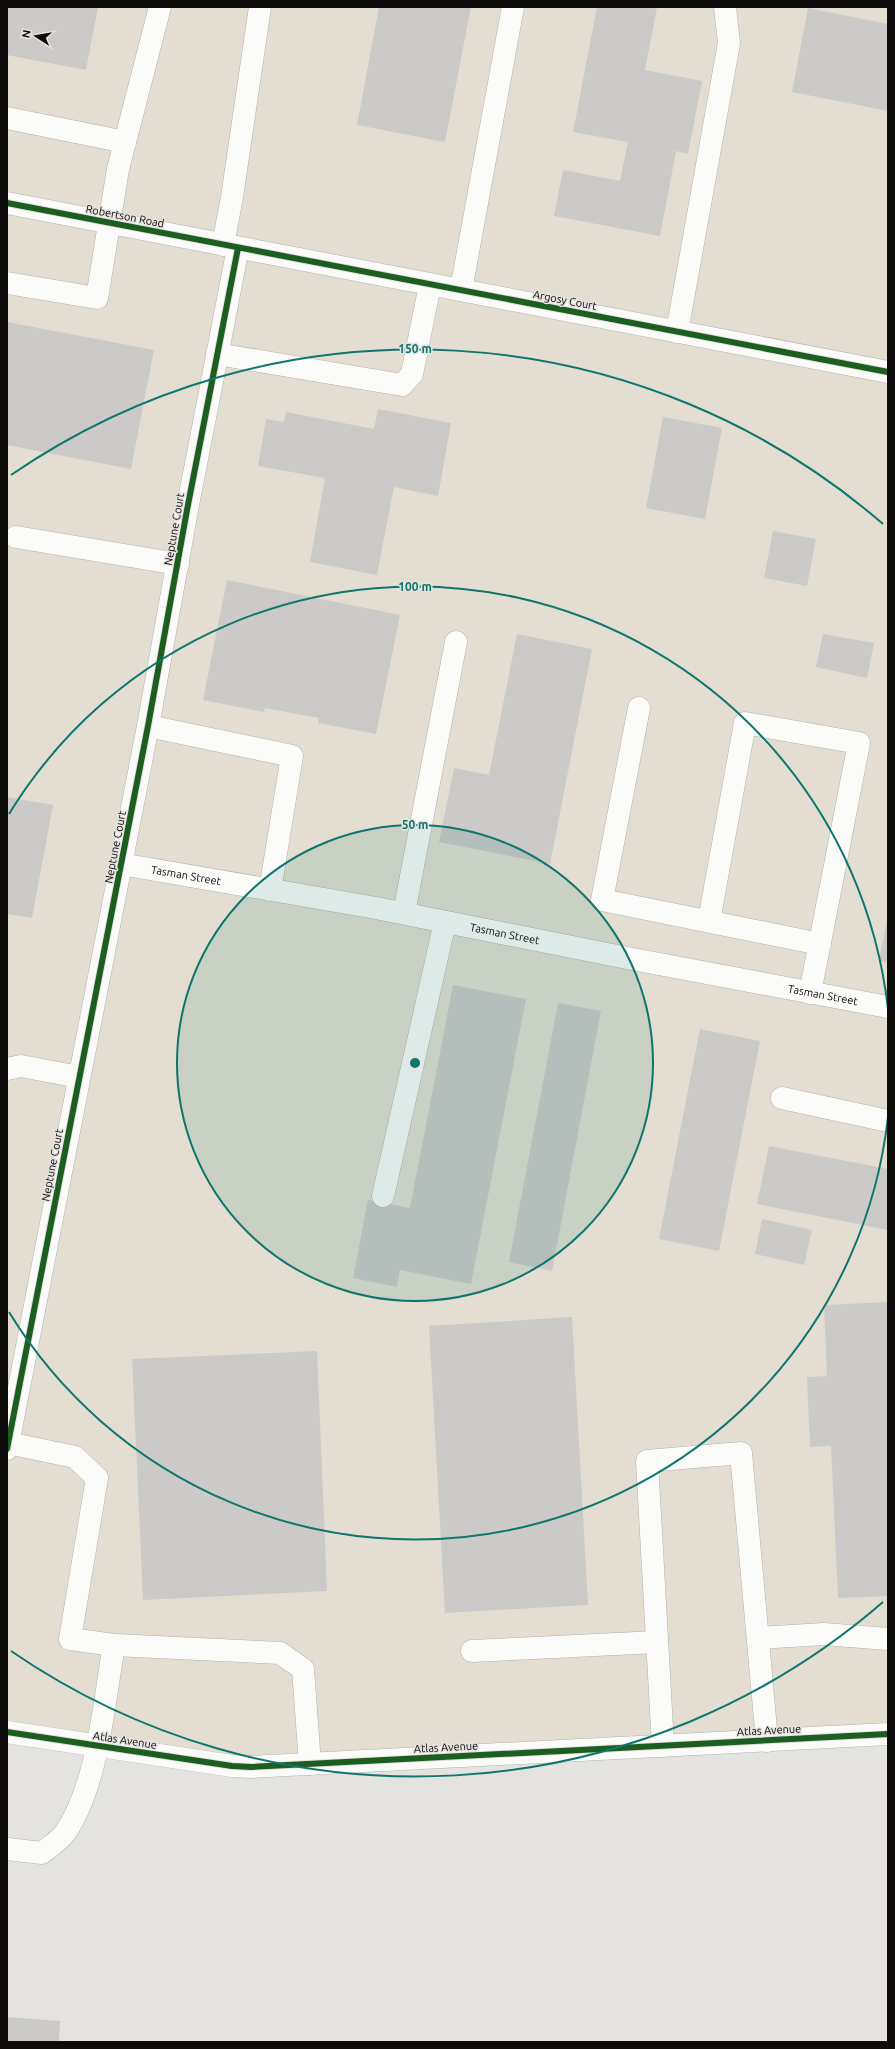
<svg xmlns="http://www.w3.org/2000/svg" width="895" height="2049" font-family="Ubuntu,sans-serif">
	<rect width="100%" height="100%" fill="#e5e3e0"/>
	<path fill="#e3ded1" d="M7,7H888V1734L251,1767L7,1732Z"/>
	<path fill="#cbcac8" d="M7,7H98L86,70L7,55Z
		M379,7H471L445,142L357,125Z
		M597,7H657L645,70L702,81L688,154L676,151L660,236L554,216L563,170L620,181L628,142L573,132Z
		M808,8L888,24V111L792,92Z
		M7,322L154,350L131,469L7,445Z
		M378,409L451,423L438,496L394,487L377,575L310,562L325,478L258,466L266,419L284,422L286,412L374,429Z
		M663,417L722,428L705,519L646,508Z
		M773,531L816,539L807,586L764,578Z
		M227,580L400,615L376,734L318,723L319,718L265,708L264,712L203,700Z
		M517,634L592,649L550,864L439,842L454,768L489,775Z
		M823,634L874,643L867,678L816,667Z
		M7,797L53,805L32,918L7,914Z
		M887,919H888V963L879,961Z
		M453,985L526,999L471,1284L400,1270L397,1287L353,1278L368,1200L410,1208Z
		M558,1003L601,1011L552,1271L509,1262Z
		M700,1029L760,1041L719,1251L659,1239Z
		M769,1146L888,1169V1230L757,1204Z
		M762,1219L812,1230L804,1265L755,1254Z
		M888,1302V1596L838,1598L831,1446L810,1447L807,1377L827,1376L824,1305Z
		M572,1317L588,1605L445,1613L429,1326Z
		M317,1351L327,1591L143,1600L132,1359Z
		M7,2017L60,2021L59,2042H7Z"/>
	<g fill="none" stroke-linecap="round" stroke-linejoin="round">
		<defs>
			<g id="minor">
				<path d="M7,118L125,142"/>
				<path d="M7,203L888,372"/>
				<path d="M223,245L232,197L260,7"/>
				<path d="M7,283L97,298L118,169L160,7"/>
				<path d="M461,290L513,7"/>
				<path d="M677,332L729,43L725,7"/>
				<path d="M217,354L402,385L412,374L430,285"/>
				<path d="M16,537L178,564"/>
				<path d="M639,708L602,900L820,944"/>
				<path d="M148,726L292,756L270,890"/>
				<path id="s1" d="M121,864L376,908L627,958L888,1007"/>
				<path d="M404,913L456,642"/>
				<path d="M709,921L745,723L859,743L810,993"/>
				<path d="M7,1069L21,1066L79,1077"/>
				<path d="M782,1098L888,1121"/>
				<path d="M383,1196L445,922"/>
				<path d="M8,1443L75,1457L97,1478L70,1639L114,1645L280,1653L303,1669L310,1764"/>
				<path d="M7,1449L148,726L187,510L238,248"/>
				<path d="M758,1638L824,1634L888,1639"/>
				<path d="M472,1651L657,1642"/>
				<path d="M7,1732L232,1766L251,1767L888,1734"/>
				<path d="M663,1746L647,1461L741,1453L767,1741"/>
				<path d="M7,1849L42,1853C49,1847 59,1841 65,1833C98,1785 104,1702 114,1645"/>
			</g>
		</defs>
		<use href="#minor" stroke="#b3b2af" stroke-width="23"/>
		<use href="#minor" stroke="#fbfbfa" stroke-width="22"/>
		<defs>
			<path id="cycleway" d="M7,203L888,372
				M7,1449L148,726L187,510L238,248
				M7,1732L232,1766L251,1767L888,1734"/>
		</defs>
		<use href="#cycleway" stroke="#e6e3df" stroke-width="8"/>
		<use href="#cycleway" stroke="#1b5e20" stroke-width="6"/>
	</g>
	<circle cx="415" cy="1063" r="238" fill="#0f766e" fill-opacity=".12"/>
	<g fill="none" stroke="#0f766e" stroke-width="2">
		<circle cx="415" cy="1063" r="238"/>
		<path d="M888 1117A476 476 0 0 1 9 1312M9 814A476 476 0 0 1 888 1009"/>
		<path d="M883 1602A714 714 0 0 1 11 1651M11 475A714 714 0 0 1 883 524"/>
	</g>
	<g text-anchor="middle" stroke-width="3" stroke-linejoin="round" paint-order="stroke">
		<g font-size="11" fill="#0d0c0a" stroke="#e6e3df">
			<text transform="translate(125 216) rotate(11)" y="4">Robertson Road</text>
			<text transform="translate(565 300) rotate(11)" y="4">Argosy Court</text>
			<text transform="translate(174 529) rotate(-80)" y="4">Neptune Court</text>
			<text transform="translate(115 847) rotate(-79)" y="4">Neptune Court</text>
			<text dy="4" stroke="none"><textPath href="#s1" startOffset="66">Tasman Street</textPath></text>
			<text dy="4" stroke="none"><textPath href="#s1" startOffset="390">Tasman Street</textPath></text>
			<text dy="4" stroke="none"><textPath href="#s1" startOffset="714">Tasman Street</textPath></text>
			<text transform="translate(52 1165) rotate(-79)" y="4">Neptune Court</text>
			<text transform="translate(769 1730) rotate(-3)" y="4">Atlas Avenue</text>
			<text transform="translate(125 1740) rotate(9)" y="4">Atlas Avenue</text>
			<text transform="translate(446 1747) rotate(-3)" y="4">Atlas Avenue</text>
		</g>
	</g>
	<circle cx="415" cy="1063" r="6" fill="#0f766e" stroke="#e6e3df" stroke-width="2"/>
	<g font-size="12" text-anchor="middle" font-weight="bold" fill="#0f766e" stroke="#e6e3df" stroke-width="3" stroke-linejoin="round" paint-order="stroke">
		<text x="415" y="353">150 m</text>
		<text x="415" y="591">100 m</text>
		<text x="415" y="829">50 m</text>
	</g>
	<rect width="895" height="2049" fill="none" stroke="#0d0c0a" stroke-width="16"/>
	<g transform="translate(36 36) rotate(282)" stroke="#e6e3df" stroke-width="3" paint-order="stroke">
	<path d="M0-3L7 15L0 10L-7 15Z" fill="#0d0c0a"/>
	<text y="-6" font-size="11" font-weight="bold" text-anchor="middle" fill="#0d0c0a">N</text>
	</g>
</svg>
